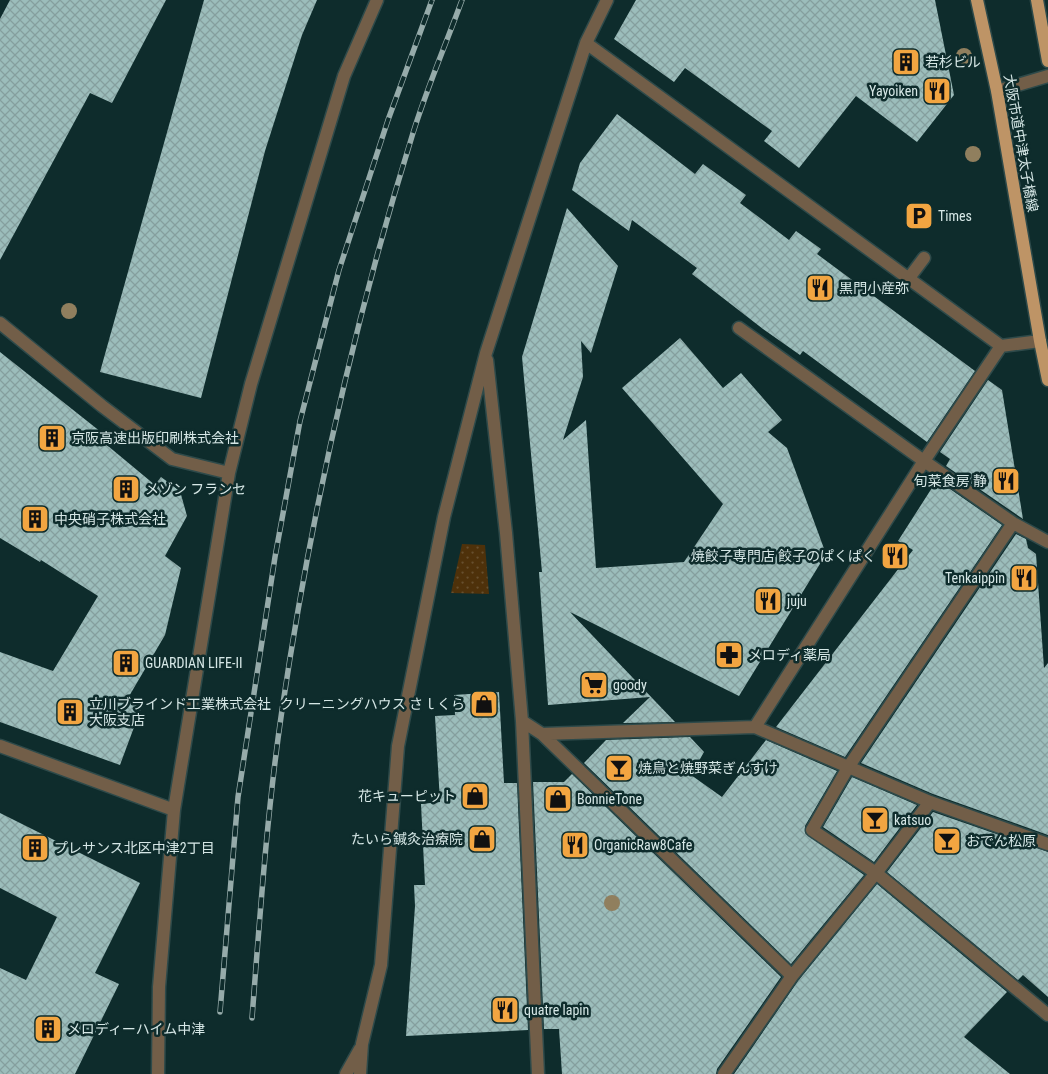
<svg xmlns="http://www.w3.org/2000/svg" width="1048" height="1074" font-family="'Roboto Condensed','Noto Sans JP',sans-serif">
	<defs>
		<pattern id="green-dots" width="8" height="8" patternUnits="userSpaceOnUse" patternTransform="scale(1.25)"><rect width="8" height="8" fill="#4e310a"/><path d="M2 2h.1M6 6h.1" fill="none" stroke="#674f2e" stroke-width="1.8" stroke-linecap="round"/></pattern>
		<pattern id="building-cross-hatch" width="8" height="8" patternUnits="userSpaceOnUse" patternTransform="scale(1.25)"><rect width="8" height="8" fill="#9cbdbb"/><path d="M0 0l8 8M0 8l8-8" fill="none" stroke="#859f9e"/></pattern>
	</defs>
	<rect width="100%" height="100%" fill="#0e2c2c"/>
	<path fill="url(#green-dots)" d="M462,544L485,545L489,594L451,593Z"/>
	<path fill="url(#building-cross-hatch)" d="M10,0H166L112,103L90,93L0,260V19Z
		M204,0H317L302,35L265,151L201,398L100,372Z
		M636,0H935L954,95L917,142L856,96L799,168L764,141L772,131L685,68L674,82L614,39Z
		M617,114L695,174L703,164L746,195L740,203L789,240L796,231L821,249L817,254L975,371L927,442L803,351L800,355L763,329L692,274L697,268L632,220L629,231L572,190L580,163Z
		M567,208L618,266L591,353L581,341L583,377L563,440L586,420L596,568L684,562L723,504L622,388L680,338L723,388L741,373L782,420L768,432L787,448L826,554L739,696L570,612L675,722L623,723L650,697L548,705L539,572H542L522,357Z
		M0,352L106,436L102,441L155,485L161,477L180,491L187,516L165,556L181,568L165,635L128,698L143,703L120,765L0,722V652L53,671L98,596L41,560L40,562L0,538Z
		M988,380L1002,390L1023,519L946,466L950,459L940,452Z
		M937,480L1002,525L845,757L776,727L913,550L898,541Z
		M1016,534L1026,539L1028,548L1036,554L1044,668L1048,663V835L933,794L861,763Z
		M499,692L504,783H517L528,1030L406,1036L415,906L414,885H425L421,804L440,802L435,716L455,715L454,695Z
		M690,737L704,752L691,775L722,797L766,740L837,771L805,826V833L864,875L791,964L584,763L606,740Z
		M572,774L781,977L717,1069L716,1074H562L559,1029H544L533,782H564Z
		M852,777L917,805L874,862L823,827Z
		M933,812L1048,852V997L1023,975L1018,980L887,872Z
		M0,813L140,883L95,973L119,984L75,1074H0V968L26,980L57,917L0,888Z
		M877,884L1007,992L964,1037L1010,1074H734L798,981Z"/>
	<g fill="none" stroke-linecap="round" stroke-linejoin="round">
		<defs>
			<path id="minor" d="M586,43L1001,346L1040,341
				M997,91L1048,76
				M909,278L924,258
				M0,323L102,406L172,459L229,473
				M739,328L924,461L1013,523L1048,542
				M487,360L506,533L522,721L538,1074
				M1013,523L849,766L812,830L876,873L1048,1015
				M522,721L542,734L755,727L930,802L1048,844
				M755,727L924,461L1001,346
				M542,734L792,976
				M0,746L174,810
				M158,1074L159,987L174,810L229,473L251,384L344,76L377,0
				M346,1074L360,1049
				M360,1074L362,1044L381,965L398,746L444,517L486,353L586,43L607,0
				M724,1074L792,976L876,873L930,802"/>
			<path id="major" d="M977,0L997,91L1040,341L1048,380
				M1037,0L1048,61"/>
		</defs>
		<use href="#minor" stroke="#2e4a4a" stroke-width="15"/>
		<use href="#major" stroke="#2e4a4a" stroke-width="15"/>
		<use href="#minor" stroke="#725e48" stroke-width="12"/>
		<use href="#major" stroke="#be9466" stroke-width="12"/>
		<defs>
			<path id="rail" d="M220,1012L238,797L275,557L300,421L339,270L388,120L432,0
				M252,1018C260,915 267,812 282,710C311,514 354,322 413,133C427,88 446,44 462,0"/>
		</defs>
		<use href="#rail" stroke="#96abaa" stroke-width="5.5"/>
		<use href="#rail" stroke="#0e2c2c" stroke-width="4" stroke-dasharray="11" stroke-linecap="butt"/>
	</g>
	<g fill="#907f5e">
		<circle cx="964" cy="56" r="8"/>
		<circle cx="973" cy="154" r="8"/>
		<circle cx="69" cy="311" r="8"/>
		<circle cx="612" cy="903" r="8"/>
	</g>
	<defs>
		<symbol id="building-square" viewBox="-11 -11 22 22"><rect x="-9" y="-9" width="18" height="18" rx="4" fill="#f2a541" stroke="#0e2c2c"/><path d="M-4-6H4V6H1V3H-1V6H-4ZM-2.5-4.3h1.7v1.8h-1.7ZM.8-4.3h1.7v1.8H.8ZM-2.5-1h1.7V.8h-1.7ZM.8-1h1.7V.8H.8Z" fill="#111"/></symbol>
		<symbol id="restaurant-square" viewBox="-11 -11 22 22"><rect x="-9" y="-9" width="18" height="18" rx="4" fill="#f2a541" stroke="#0e2c2c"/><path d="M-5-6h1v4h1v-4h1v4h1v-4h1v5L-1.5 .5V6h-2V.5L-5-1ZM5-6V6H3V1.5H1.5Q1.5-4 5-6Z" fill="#111"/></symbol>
		<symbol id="parking-square" viewBox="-11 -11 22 22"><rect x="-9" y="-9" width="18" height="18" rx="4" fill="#f2a541" stroke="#0e2c2c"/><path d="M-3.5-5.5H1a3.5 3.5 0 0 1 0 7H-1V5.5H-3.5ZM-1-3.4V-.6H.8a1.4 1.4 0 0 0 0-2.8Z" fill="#111"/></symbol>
		<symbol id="pharmacy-square" viewBox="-11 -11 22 22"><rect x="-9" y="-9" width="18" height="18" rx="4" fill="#f2a541" stroke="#0e2c2c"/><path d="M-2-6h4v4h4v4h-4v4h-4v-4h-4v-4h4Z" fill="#111"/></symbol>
		<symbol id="supermarket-square" viewBox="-11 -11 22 22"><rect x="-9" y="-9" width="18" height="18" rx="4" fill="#f2a541" stroke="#0e2c2c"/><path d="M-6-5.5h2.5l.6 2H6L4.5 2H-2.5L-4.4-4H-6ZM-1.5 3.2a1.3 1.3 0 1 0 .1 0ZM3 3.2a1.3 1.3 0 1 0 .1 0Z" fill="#111"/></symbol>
		<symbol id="shop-square" viewBox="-11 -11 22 22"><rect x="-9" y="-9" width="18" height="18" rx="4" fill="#f2a541" stroke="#0e2c2c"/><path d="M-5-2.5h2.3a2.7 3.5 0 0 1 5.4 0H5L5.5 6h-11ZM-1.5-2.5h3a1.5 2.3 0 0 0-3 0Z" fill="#111"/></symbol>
		<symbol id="bar-square" viewBox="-11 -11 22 22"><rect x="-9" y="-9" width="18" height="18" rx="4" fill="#f2a541" stroke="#0e2c2c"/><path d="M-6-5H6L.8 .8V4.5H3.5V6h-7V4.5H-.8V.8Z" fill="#111"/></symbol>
	</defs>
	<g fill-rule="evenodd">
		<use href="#building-square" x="890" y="46" width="32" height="32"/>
		<use href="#restaurant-square" x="921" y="75" width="32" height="32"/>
		<use href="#parking-square" x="903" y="200" width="32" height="32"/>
		<use href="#restaurant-square" x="804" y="272" width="32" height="32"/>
		<use href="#building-square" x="36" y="422" width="32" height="32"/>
		<use href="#restaurant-square" x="990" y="465" width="32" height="32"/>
		<use href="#building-square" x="110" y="473" width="32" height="32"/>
		<use href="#building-square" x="19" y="503" width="32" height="32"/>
		<use href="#restaurant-square" x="879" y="540" width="32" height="32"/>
		<use href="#restaurant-square" x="1008" y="562" width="32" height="32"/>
		<use href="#restaurant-square" x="752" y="585" width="32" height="32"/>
		<use href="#pharmacy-square" x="713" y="639" width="32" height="32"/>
		<use href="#building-square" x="110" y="647" width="32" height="32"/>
		<use href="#supermarket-square" x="578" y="669" width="32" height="32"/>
		<use href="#shop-square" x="468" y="688" width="32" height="32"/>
		<use href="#building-square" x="54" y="696" width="32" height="32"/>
		<use href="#bar-square" x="603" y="752" width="32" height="32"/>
		<use href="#shop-square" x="459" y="780" width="32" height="32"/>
		<use href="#shop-square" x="542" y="783" width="32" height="32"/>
		<use href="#bar-square" x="859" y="804" width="32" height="32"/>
		<use href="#shop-square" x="466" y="823" width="32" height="32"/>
		<use href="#bar-square" x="931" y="825" width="32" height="32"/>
		<use href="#restaurant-square" x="559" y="829" width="32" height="32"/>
		<use href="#building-square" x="19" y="832" width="32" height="32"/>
		<use href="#restaurant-square" x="489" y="994" width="32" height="32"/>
		<use href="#building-square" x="32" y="1013" width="32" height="32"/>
	</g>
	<g text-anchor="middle" stroke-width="5" stroke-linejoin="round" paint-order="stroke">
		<g font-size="14" fill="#d6e7e6" stroke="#0e2c2c" text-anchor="start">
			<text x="925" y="67">若杉ビル</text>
			<text x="918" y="96" text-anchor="end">Yayoiken</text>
			<text x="938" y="221">Times</text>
			<text x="839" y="293">黒門小産弥</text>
			<text x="71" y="443">京阪高速出版印刷株式会社</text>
			<text x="987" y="486" text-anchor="end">旬菜食房 静</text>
			<text x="145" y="494">メゾン フランセ</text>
			<text x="54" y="524">中央硝子株式会社</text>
			<text x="876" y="561" text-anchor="end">焼餃子専門店 餃子のぱくぱく</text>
			<text x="1005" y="583" text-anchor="end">Tenkaippin</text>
			<text x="787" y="606">juju</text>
			<text x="748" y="660">メロディ薬局</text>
			<text x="145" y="668">GUARDIAN LIFE-II</text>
			<text x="613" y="690">goody</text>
			<text x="89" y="709">立川ブラインド工業株式会社<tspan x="89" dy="16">大阪支店</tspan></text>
			<text x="465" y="709" text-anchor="end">クリーニングハウス さｌくら</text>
			<text x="638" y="773">焼鳥と焼野菜ぎんすけ</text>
			<text x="456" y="801" text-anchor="end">花キューピット</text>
			<text x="577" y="804">BonnieTone</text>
			<text x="894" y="825">katsuo</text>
			<text x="463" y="844" text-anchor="end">たいら鍼灸治療院</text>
			<text x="966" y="846">おでん松原</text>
			<text x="594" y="850">OrganicRaw8Cafe</text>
			<text x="54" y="853">プレサンス北区中津2丁目</text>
			<text x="524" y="1015">quatre lapin</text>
			<text x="67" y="1034">メロディーハイム中津</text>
		</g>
		<g font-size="14" fill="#d6e7e6" stroke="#0e2c2c">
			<text transform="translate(1021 143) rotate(80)" y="5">大阪市道中津太子橋線</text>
		</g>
	</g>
</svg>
